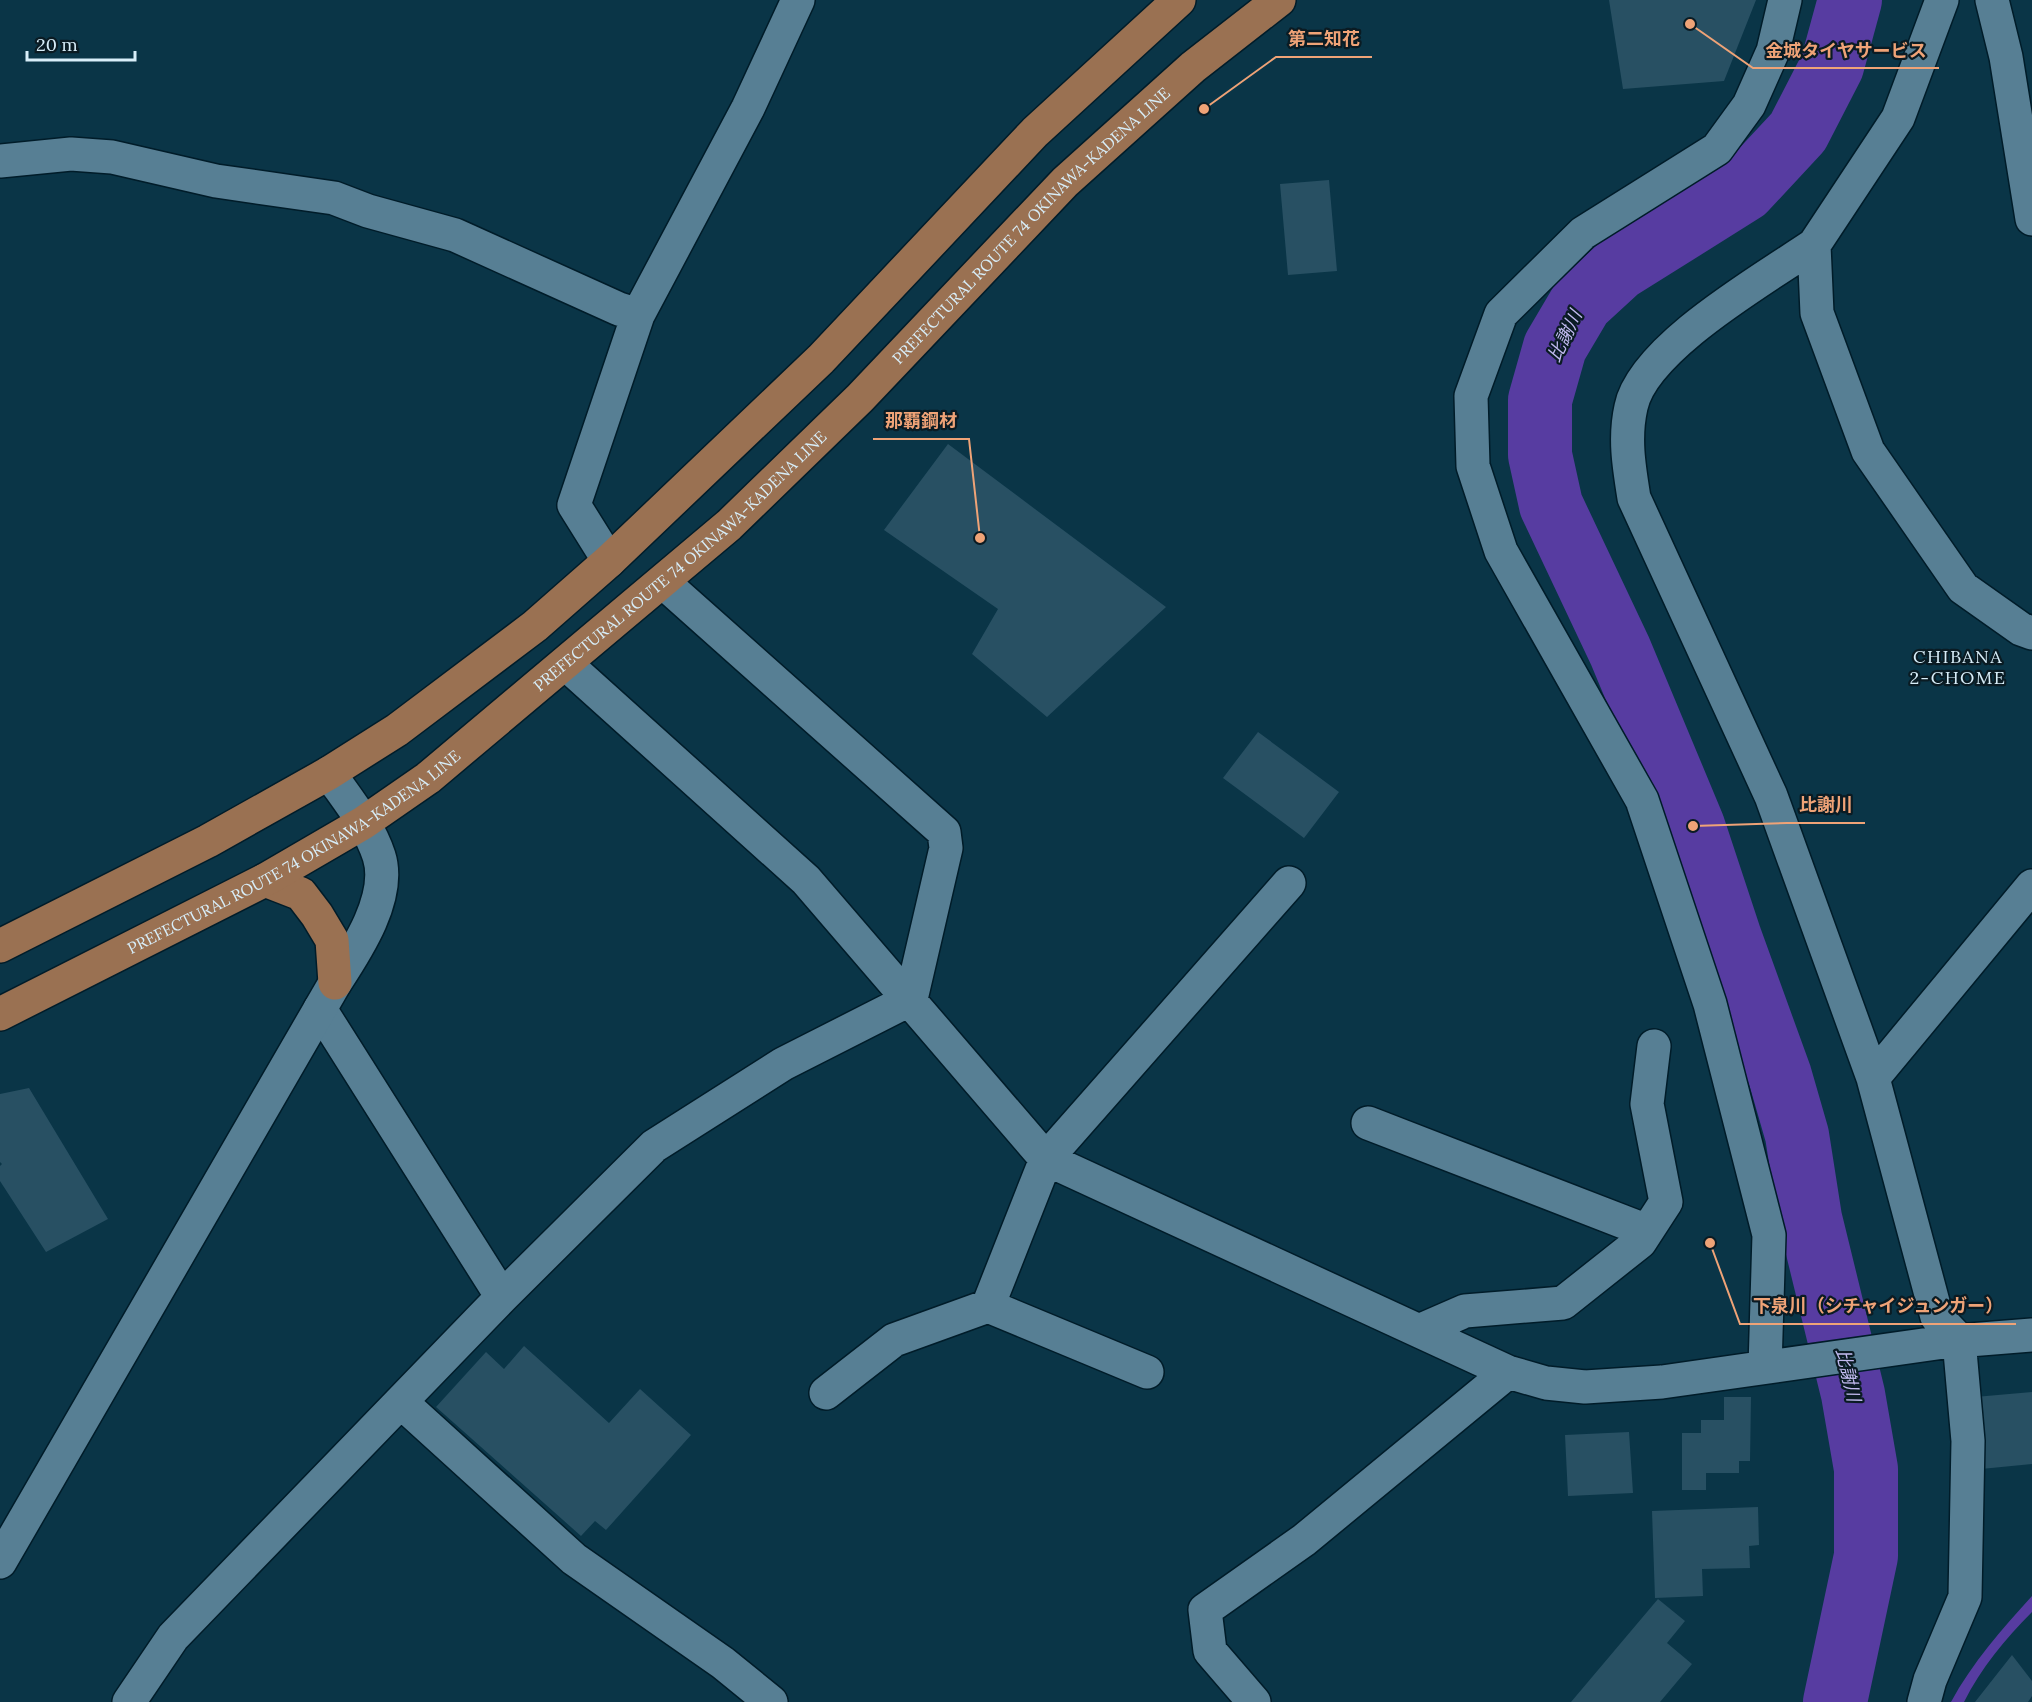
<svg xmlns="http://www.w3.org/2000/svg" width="2032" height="1702" font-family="Lora,'Noto Sans JP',serif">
	<rect width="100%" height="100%" fill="#0a3547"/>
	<path fill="#573ca1" d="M2032,1596V1612C2005,1639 1981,1668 1964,1702H1951C1972,1663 2002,1629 2032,1596Z"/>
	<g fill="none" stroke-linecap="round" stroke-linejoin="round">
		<path stroke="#573ca1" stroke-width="64" d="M1835,1702L1866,1556V1469L1853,1394L1810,1218L1797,1135L1780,1076L1730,938L1693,826L1620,651L1551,505L1540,455V400L1555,347L1581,303L1618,269L1744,190L1798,132L1832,66L1850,0"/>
	</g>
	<path fill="#285063" d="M1609,0H1756L1724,81L1623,89Z
		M1329,180L1337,271L1288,275L1280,184Z
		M948,444L1166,607L1047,717L972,654L998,609L884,530Z
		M1258,732L1339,792L1304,838L1223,778Z
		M29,1088L108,1219L46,1252L0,1181V1166L2,1164L0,1162V1094Z
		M524,1346L609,1423L640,1389L691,1435L606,1530L595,1521L581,1536L436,1407L486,1352L504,1369Z
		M2032,1392V1464L1981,1469L1975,1397Z
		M1724,1397H1751L1750,1461H1739V1473H1706V1490H1682V1433H1701V1420H1724Z
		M1629,1432L1633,1493L1568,1496L1565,1435Z
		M1758,1507L1759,1545L1749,1546L1750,1568L1702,1569L1703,1596L1655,1598L1652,1511Z
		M1658,1599L1685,1621L1667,1643L1692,1664L1660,1702H1571Z
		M2012,1655L2032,1681V1696L2028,1702H1975Z"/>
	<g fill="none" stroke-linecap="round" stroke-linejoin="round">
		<defs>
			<path id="minor" d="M1942,0L1898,118L1814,245L1817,313L1868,451L1963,588L2021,629L2032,633
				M1992,0L2006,57L2032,219
				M0,161L71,154L112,157L216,181L334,198L368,211L455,235L619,309L638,315
				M1814,245C1764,279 1643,348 1631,407C1624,438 1629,467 1634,498L1771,796L1873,1078L1937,1317L1959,1340L1968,1441L1965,1597L1930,1680L1924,1702
				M609,561L574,505L638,315L748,108L798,0
				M566,664L806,880L1046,1159L1508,1372L1546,1383L1585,1387L1662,1382L1944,1342L2032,1335
				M320,1009L502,1297
				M1873,1078L2032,886
				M1368,1123L1647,1231
				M988,1306L1046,1159L1289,883
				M1419,1331L1465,1311L1563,1303L1640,1242L1666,1202L1647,1104L1654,1046
				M1765,1367L1769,1235L1710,1004L1642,800L1501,551L1473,466L1471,396L1501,314L1583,233L1717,149L1749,105L1773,51L1785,0
				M826,1393L894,1340L988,1306L1147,1372
				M401,1402L574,1559L723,1663L771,1702
				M129,1702L173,1637L502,1297L654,1146L783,1064L911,999L946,848L944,832L663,582
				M1254,1702L1210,1651L1205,1610L1304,1540L1508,1372"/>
			<path id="tertiary" d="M0,1562L335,983C356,951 392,897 379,856C369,825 347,799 329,773"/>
			<g id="primary">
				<path d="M265,880L301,894L317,915L332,940L335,983"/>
				<path d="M0,946L208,841L329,773L397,730L535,626L609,561L821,359L1035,132L1179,0"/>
				<path id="s1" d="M0,1014L265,880L363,823L428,778L729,525L860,398L1065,182L1193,67L1279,0"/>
			</g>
		</defs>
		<use href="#minor" stroke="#001c29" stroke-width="36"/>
		<use href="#tertiary" stroke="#001c29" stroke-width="36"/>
		<use href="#primary" stroke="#001c29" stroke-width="36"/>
		<use href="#minor" stroke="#577f94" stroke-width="33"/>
		<use href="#tertiary" stroke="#577f94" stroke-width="33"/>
		<use href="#primary" stroke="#9a7152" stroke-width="33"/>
	</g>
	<g text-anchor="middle" stroke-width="4.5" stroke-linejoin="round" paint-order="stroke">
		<g font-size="16" fill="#d8eef9" stroke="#0a1b23">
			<text dy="6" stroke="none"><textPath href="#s1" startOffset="1308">PREFECTURAL ROUTE 74 OKINAWA-KADENA LINE</textPath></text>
			<text dy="6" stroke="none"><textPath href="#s1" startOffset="822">PREFECTURAL ROUTE 74 OKINAWA-KADENA LINE</textPath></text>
			<text dy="6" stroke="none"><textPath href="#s1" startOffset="336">PREFECTURAL ROUTE 74 OKINAWA-KADENA LINE</textPath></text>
		</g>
		<g font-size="18" font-style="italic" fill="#c1baef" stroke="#0a1b23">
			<text transform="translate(1565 336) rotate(-64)" y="6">比謝川</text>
			<text transform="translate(1848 1375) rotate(77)" y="6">比謝川</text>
		</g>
		<g font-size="18" letter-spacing="1.5" fill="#d8eef9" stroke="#0a1b23">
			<text x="1958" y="663">CHIBANA<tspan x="1958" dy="21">2-CHOME</tspan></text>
		</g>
	</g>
	<path fill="none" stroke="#efa377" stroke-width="2" d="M1204 109L1276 57H1372M1690 24L1753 68H1939M980 538L969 439H873M1693 826L1787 823H1865M1710 1243L1740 1324H2016"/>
	<g fill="#efa377" stroke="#0a1b23" stroke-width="2">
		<circle cx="1204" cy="109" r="6"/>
		<circle cx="1690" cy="24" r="6"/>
		<circle cx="980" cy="538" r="6"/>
		<circle cx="1693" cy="826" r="6"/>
		<circle cx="1710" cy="1243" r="6"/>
	</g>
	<g font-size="18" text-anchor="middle" font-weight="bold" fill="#efa377" stroke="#0a1b23" stroke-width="4.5" stroke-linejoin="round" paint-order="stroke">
		<text x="1324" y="45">第二知花</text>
		<text x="1846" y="57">金城タイヤサービス</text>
		<text x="921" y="427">那覇鋼材</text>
		<text x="1826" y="811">比謝川</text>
		<text x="1878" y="1312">下泉川（シチャイジュンガー）</text>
	</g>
	<path d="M27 51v9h108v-9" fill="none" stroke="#d8eef9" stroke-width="3"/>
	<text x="36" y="51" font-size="18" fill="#d8eef9" stroke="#0a1b23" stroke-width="4.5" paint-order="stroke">20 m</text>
</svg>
